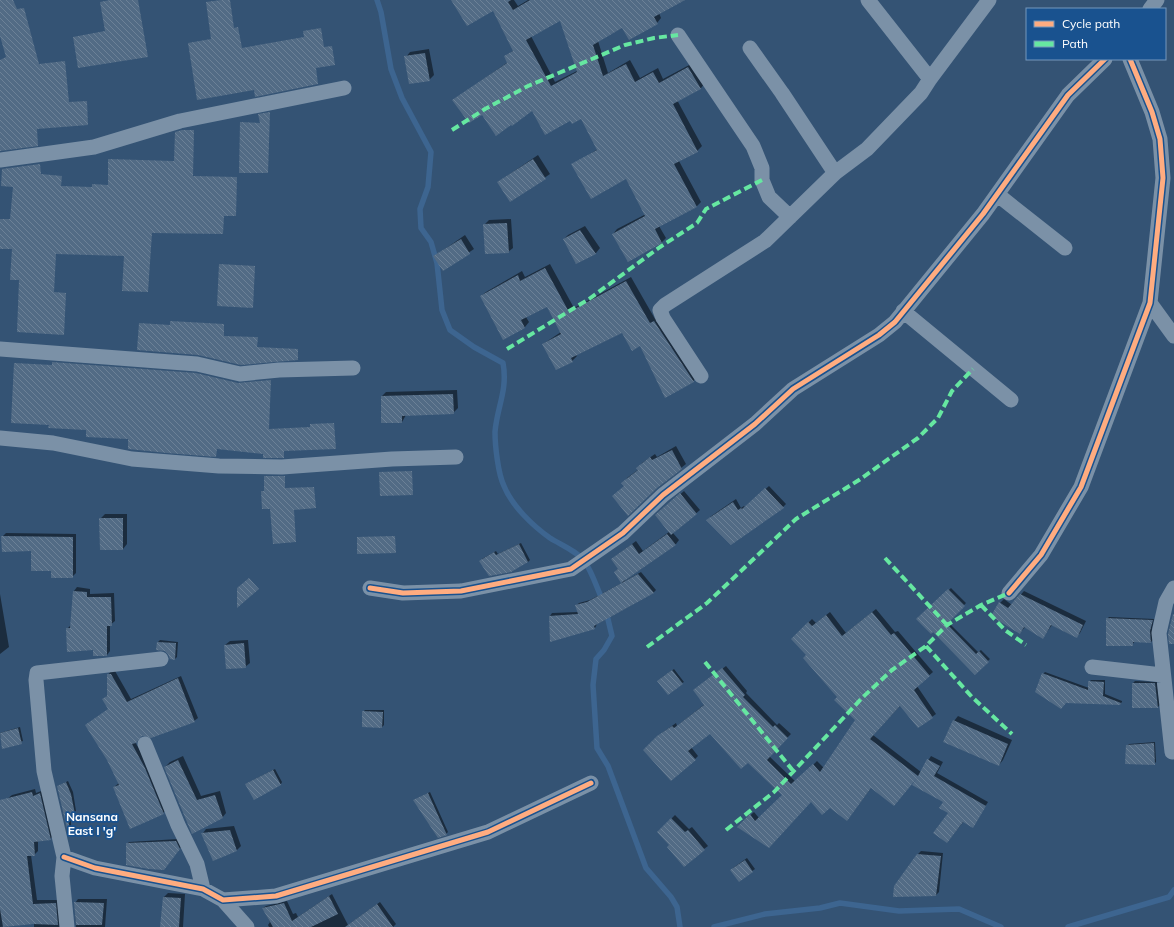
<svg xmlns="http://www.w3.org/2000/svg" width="1174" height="927" font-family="Mulish,sans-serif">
	<defs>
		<pattern id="building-back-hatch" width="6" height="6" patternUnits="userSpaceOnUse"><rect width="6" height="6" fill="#526b85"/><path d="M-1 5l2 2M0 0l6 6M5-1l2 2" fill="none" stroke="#6c8197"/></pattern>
	</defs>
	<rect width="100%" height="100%" fill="#345374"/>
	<path fill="#0007" fill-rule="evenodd" d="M452,0H514L518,6L528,0H683L659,13L661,18L657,23L623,27L598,41L608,73L630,60L640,78L658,68L663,79L693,63L705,83L701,88L677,100L702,146L697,151L679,161L701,202L696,207L659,226L666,238L661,243L613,234L617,229L646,214L627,178L573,165L598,149L581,118L571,120L533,109L482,113L454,100L508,62L505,57L514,50L493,10ZM561,19L577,71L555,82L531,36Z
		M429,49L434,75L429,80L406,57L410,52Z
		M538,155L550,174L511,201L498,182Z
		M511,219L513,248L508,252L484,225L489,220Z
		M585,226L600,248L596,253L576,263L564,239L568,235Z
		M465,235L474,249L443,270L435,256Z
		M550,264L574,308L631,277L655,319L659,317L698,377L693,381L622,331L576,355L577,356L572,361L543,344L561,332L547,306L526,317L529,322L525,327L503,338L481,296L486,292L522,271L525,277Z
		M457,390L458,408L453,413L406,415L402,422L382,396L386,392Z
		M676,446L686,464L681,468L625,486L627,478L639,469L642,463L655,454L657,457Z
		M769,486L786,504L783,507L710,517L736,499L741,508L744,506L745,507Z
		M684,491L700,510L673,533L679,540L676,544L625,580V581L641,572L656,590L653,593L597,624L595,628L550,616L552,613L578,612L576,606L579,603L590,600L622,583L615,572L619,568L612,559L636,541L643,551L669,532L660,512Z
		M105,514H127V544L123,549L100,519Z
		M6,533L76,534V573L72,577L52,570L32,550L2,537Z
		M521,543L530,560L528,562L482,559L496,551L498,554Z
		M77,587L90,589V594L114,593L115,621L110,625V651L107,655L94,649L67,629L71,625L74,591Z
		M951,588L966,603L948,622L978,652L981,650L990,659L975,673L933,631L918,619Z
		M1024,591L1086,621L1080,633L1076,637L1052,625L1043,637L1025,627L1020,633L1000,603L1004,599L1012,605Z
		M0,594L9,647L0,654Z
		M876,609L895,632L898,631L933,672L917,686L936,714L918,727L901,705L873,735L921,772L931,756L943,762L937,773L988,802L973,826L964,821L947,842L949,813L944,802L918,778L871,788L850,816L811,800L773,843L738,827L754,812L759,818L783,795L748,762L710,732L691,747L698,756L695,759L644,750L662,733L676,723L677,726L705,704L694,690L726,666L747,691L746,693L777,725L779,723L791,734L769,756L796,782L817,761L824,768L856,720L808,655L792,639L812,619L816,623L830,612L846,633Z
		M1109,617L1154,619L1152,629L1153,640L1151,642L1135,641L1132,645L1107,619Z
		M160,640L178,642L177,657L175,659L158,642Z
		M248,640L250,663L245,667L225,645L230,641Z
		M674,669L684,682L682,683L660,679Z
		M111,671H115L131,699L181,676L198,718L194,721L142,735L135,742L148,764L167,809L163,813L114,787L119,783L109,709L104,699L108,695V675Z
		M1045,672L1089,688V682L1091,680H1105V694L1122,701V702L1120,704L1043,674Z
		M1135,681L1157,682L1160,705L1158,707L1133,683Z
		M365,710H384V725L382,727L363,712Z
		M958,716L1012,740L1003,760L999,765L954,721Z
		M20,727L23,741L3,748L0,733Z
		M1155,742L1156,762L1154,764L1127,746L1129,744Z
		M183,756L201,796L220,791L226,813L222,818L193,832L165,767L170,762Z
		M275,769L282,782L281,784H246Z
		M68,781L73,792L76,811L70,814L72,834L70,836L58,786Z
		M35,789L36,793L44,790L54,835L50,839L38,841V851L34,855H31L37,900H59L64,927H34V923L0,927V805L12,795Z
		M430,792L448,832L446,834L415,800Z
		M675,815L689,829L692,827L708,846L704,849L670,845L658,832Z
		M234,826L241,846L237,850L203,833L206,829Z
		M178,839L181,847L165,866L127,844L129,842Z
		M921,851L943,853L939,892L936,895L918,854Z
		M747,858L755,869L739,880L733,868Z
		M168,893L185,894L183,927H161L164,897Z
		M332,894L348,925L380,902L396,924L393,927H269L268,925L270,922L263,908L266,906L287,901L293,914L296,913L298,917Z
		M78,899H107L105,927H76L75,903Z"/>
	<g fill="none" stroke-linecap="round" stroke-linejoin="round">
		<path stroke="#3d6590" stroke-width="5.5" d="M377,0L381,12L391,69L402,98L431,152L428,187L420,209L421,228L431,242L437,263L442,310L450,330L474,347L503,363C508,390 497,407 495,432C495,445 498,474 504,486C512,506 533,526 550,538C561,545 577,551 585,562C593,574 597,589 603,601
			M606,611L612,636L604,650L596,659L593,685L597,748L608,766L646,868L671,897L677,907L680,927
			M714,927L765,914L820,908L840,903L899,911L959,909L1001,927
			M1068,927L1169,897L1174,890"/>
	</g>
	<path fill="url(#building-back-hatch)" fill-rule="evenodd" d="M0,0H13L17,9L24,8L39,64L65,61L69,102L87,101L88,125L37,129L38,146L0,151V60L6,57L0,36Z
		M110,0H138L148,57L78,68L73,37L105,31L100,2Z
		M221,0H230L234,28L238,27L242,48L304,37L303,31L321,28L324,47L332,46L335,65L316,68L318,84L255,97L254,90L197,100L188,43L211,39L206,2Z
		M451,0H511L508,2L513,10L530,0H685L654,17L658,24L629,40L622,28L593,45L603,76L626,64L635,82L653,72L659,83L688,67L701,89L673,104L698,152L674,164L697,207L655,229L662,243L628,262L612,234L645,216L626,179L591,199L571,164L597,150L581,119L572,124L570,121L545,135L532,111L512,126L511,125L496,136L482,115L469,123L452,100L507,63L504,56L513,51L493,11L467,26ZM560,21L577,72L551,86L526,40Z
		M425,53L430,81L409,84L404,56Z
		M270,112L268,173H239L240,122L260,123L258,114Z
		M182,130H194L193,176L237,177L236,216H224L223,234L152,233L148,292L122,291L124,256L56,254L54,292L66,293L64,335L17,332L19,280H10L12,249H0V219H10L13,187L1,186L2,169L40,164L41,174L62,176L61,186L92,187V184L108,185V159L174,161L175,132Z
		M533,159L546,179L510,202L497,182Z
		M507,223L509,253L485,254L483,224Z
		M580,230L596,254L576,264L563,239Z
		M461,239L470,254L443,271L433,256Z
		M219,264L255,266L253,308L217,306Z
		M545,268L569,312L626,281L650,323L654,321L694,382L665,398L640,346L632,351L622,333L571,358L573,362L556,370L542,344L561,334L547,307L521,320L525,328L503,340L480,296L518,275L520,281Z
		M170,321L224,324V336L258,337L257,347L298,349V360L241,365L198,355L137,350L139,323L170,325Z
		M52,362L196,373L238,383L271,380L269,429L310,427V424L334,423L336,449L284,451V458H263V454L217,449L216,457L167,453L128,449V439L86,437V430L48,428L49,425L11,423L14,363L52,365Z
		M453,394L454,414L402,416V423H381V396Z
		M672,450L682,469L657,488L628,516L612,496L624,486L621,483L638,470L636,468L650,457L652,460Z
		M412,471L413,495L380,496L379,472Z
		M264,476H285V488L314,487L316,508L294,510L296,542L273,544L270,509H262L261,491H264Z
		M765,488L784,508L731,545L706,520L733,502L738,510L741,508L742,509Z
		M680,493L697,514L671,535L655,515Z
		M99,518H123V550H100Z
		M667,534L676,545L621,583L614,572L618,569L611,559L632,544L639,554Z
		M1,536L73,537V578H51V571H31V551L2,552Z
		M395,536L396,553L357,554V537Z
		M519,544L528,562L511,572L489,576L479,561L494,552L496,555Z
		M638,574L654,593L594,626L595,629L550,642L549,616L578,614L575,605L587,602Z
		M249,578L259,589L237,608V588Z
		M948,589L965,606L947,624L976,654L979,651L989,662L975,675L933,632L931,634L916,619Z
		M73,591L87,592V597H111L112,626H107V656H93V650L67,652L66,628H70Z
		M1020,594L1083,625L1077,638L1051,625L1043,639L1024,627L1020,634L991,616L999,602L1008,608Z
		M872,612L891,635L894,633L930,676L914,690L933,718L918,728L900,706L870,739L918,776L927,759L940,766L934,776L986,806L973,828L963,822L947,843L933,833L948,813L939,808L943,802L912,785L917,778L894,806L871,788L847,821L830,808L822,815L811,802L769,848L737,827L750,814L755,821L782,795L748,763L741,769L710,734L688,751L696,760L671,781L643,750L657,736L672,726L674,728L704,705L693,690L722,668L745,695L743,697L773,727L775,725L788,738L767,760L791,784L813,764L820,772L855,720L834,700L837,697L803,658L806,655L791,639L808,622L812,626L826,615L842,636Z
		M1173,614H1174V644H1169L1168,634Z
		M1106,618L1153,620L1150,631L1151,643L1133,642V646H1106Z
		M157,642L176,643L175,660L170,659L168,654L165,651L156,650Z
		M244,643L246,668L226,669L224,645Z
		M672,670L683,684L668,695L657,681Z
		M1042,673L1088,690V681L1104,682L1103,696L1121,703L1120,705L1066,703L1061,709L1035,692Z
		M107,674H111L127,702L178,678L195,722L151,738L142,736L136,743L132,744L145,768L164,814L130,829L113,787L119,785L107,760L85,725L108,709L102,699L107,696Z
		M1132,683H1155L1158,708H1132Z
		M362,711L383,712L382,728L362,727Z
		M953,720L1008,744L999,766L943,742Z
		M18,728L22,744L2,749L0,733Z
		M1154,743L1155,765L1125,764L1126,745Z
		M178,760L197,800L215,795L223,818L192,834L164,767Z
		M273,770L281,785L254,800L245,784Z
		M66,782L71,794L75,814L68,815L70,837H69L57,786Z
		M32,792L33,796L40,793L51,840L34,842L35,856H27L33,904L56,903L58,925L33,924L3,927L0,909V800Z
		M428,793L447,835L438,838L413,800Z
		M671,818L685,832L688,830L705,850L684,867L667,847L669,845L657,832Z
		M230,830L237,851L213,861L201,833Z
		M176,841L180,849L164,870L149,869L126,865V843Z
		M917,854L941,856L936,896L893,897L894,886Z
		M745,860L753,872L739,882L730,870Z
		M329,896L338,914L311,927H273L262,908L284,903L292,921Z
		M163,897L181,898L179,927H160Z
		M74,902L104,903L102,925H76Z
		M377,904L393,927H345Z"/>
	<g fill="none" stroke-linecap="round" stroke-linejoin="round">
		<path stroke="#7b91a7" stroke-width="15" d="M868,0L930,79
			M1150,9L1157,0
			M678,35L753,146L762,168V180L769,197L790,217
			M750,48L782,93L835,173
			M0,160L94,147L180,121L344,88
			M998,195L1065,248
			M1150,303L1174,336
			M903,311L1011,400
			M0,349L197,364L240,374L279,370L353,368
			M701,376L663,318L660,310L665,305L765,241L835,173L867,149L921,93L930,79L989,0
			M0,438L53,443L132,459L219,466L282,467L392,459L456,457
			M370,588L403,593L461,591L571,569L623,533L663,495L755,424L793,389L879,335L895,322L983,214L1068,95L1105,59
			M1009,593L1041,555L1081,487L1150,303L1163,178L1160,139L1152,112L1130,59
			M1092,667L1162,675
			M145,744L178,825L197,864L203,889
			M1172,752L1159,633L1166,602L1174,588
			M64,857L95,868L203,889L223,900L276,896L488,832L591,783
			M223,900L247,927
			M67,927L62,876L64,857L44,771L36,680L37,673L161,659"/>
		<path stroke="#66e7a1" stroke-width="4" stroke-dasharray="8 4" stroke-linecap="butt" d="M452,130L485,109L528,86L625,45L654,38L678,35
			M507,349L589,299L660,247L697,223L706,209L762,180
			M885,558L947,625
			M981,605L1005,630L1026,645
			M926,646L972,697L1012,734
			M647,647L707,603L796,519L859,480L918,438L938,418L952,391L973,369
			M705,662L794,772
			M726,830L774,792L863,697L892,670L926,646L947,625L981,605L1009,593"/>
		<defs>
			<path id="cycleway" d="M370,588L403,593L461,591L571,569L623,533L663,495L755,424L793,389L879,335L895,322L983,214L1068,95L1105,59
				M1009,593L1041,555L1081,487L1150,303L1163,178L1160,139L1152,112L1130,59
				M64,857L95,868L203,889L223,900L276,896L488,832L591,783"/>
		</defs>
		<use href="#cycleway" stroke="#19528f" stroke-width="8"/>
		<use href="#cycleway" stroke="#ffac80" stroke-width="5"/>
	</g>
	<g text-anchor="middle" stroke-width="3.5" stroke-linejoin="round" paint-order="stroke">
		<g font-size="12" font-weight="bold" fill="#fff" stroke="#19528f">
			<text x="92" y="821">Nansana<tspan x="92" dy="14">East I 'g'</tspan></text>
		</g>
	</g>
	<rect x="1026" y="8" width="140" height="52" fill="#19528f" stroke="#7597bc"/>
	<rect x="1034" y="21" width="20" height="6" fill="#ffac80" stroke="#7597bc"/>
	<text x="1062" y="28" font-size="12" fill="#ffffff">Cycle path</text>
	<rect x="1034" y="41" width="20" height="6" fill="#66e7a1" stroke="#7597bc"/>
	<text x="1062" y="48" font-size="12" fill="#ffffff">Path</text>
</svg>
